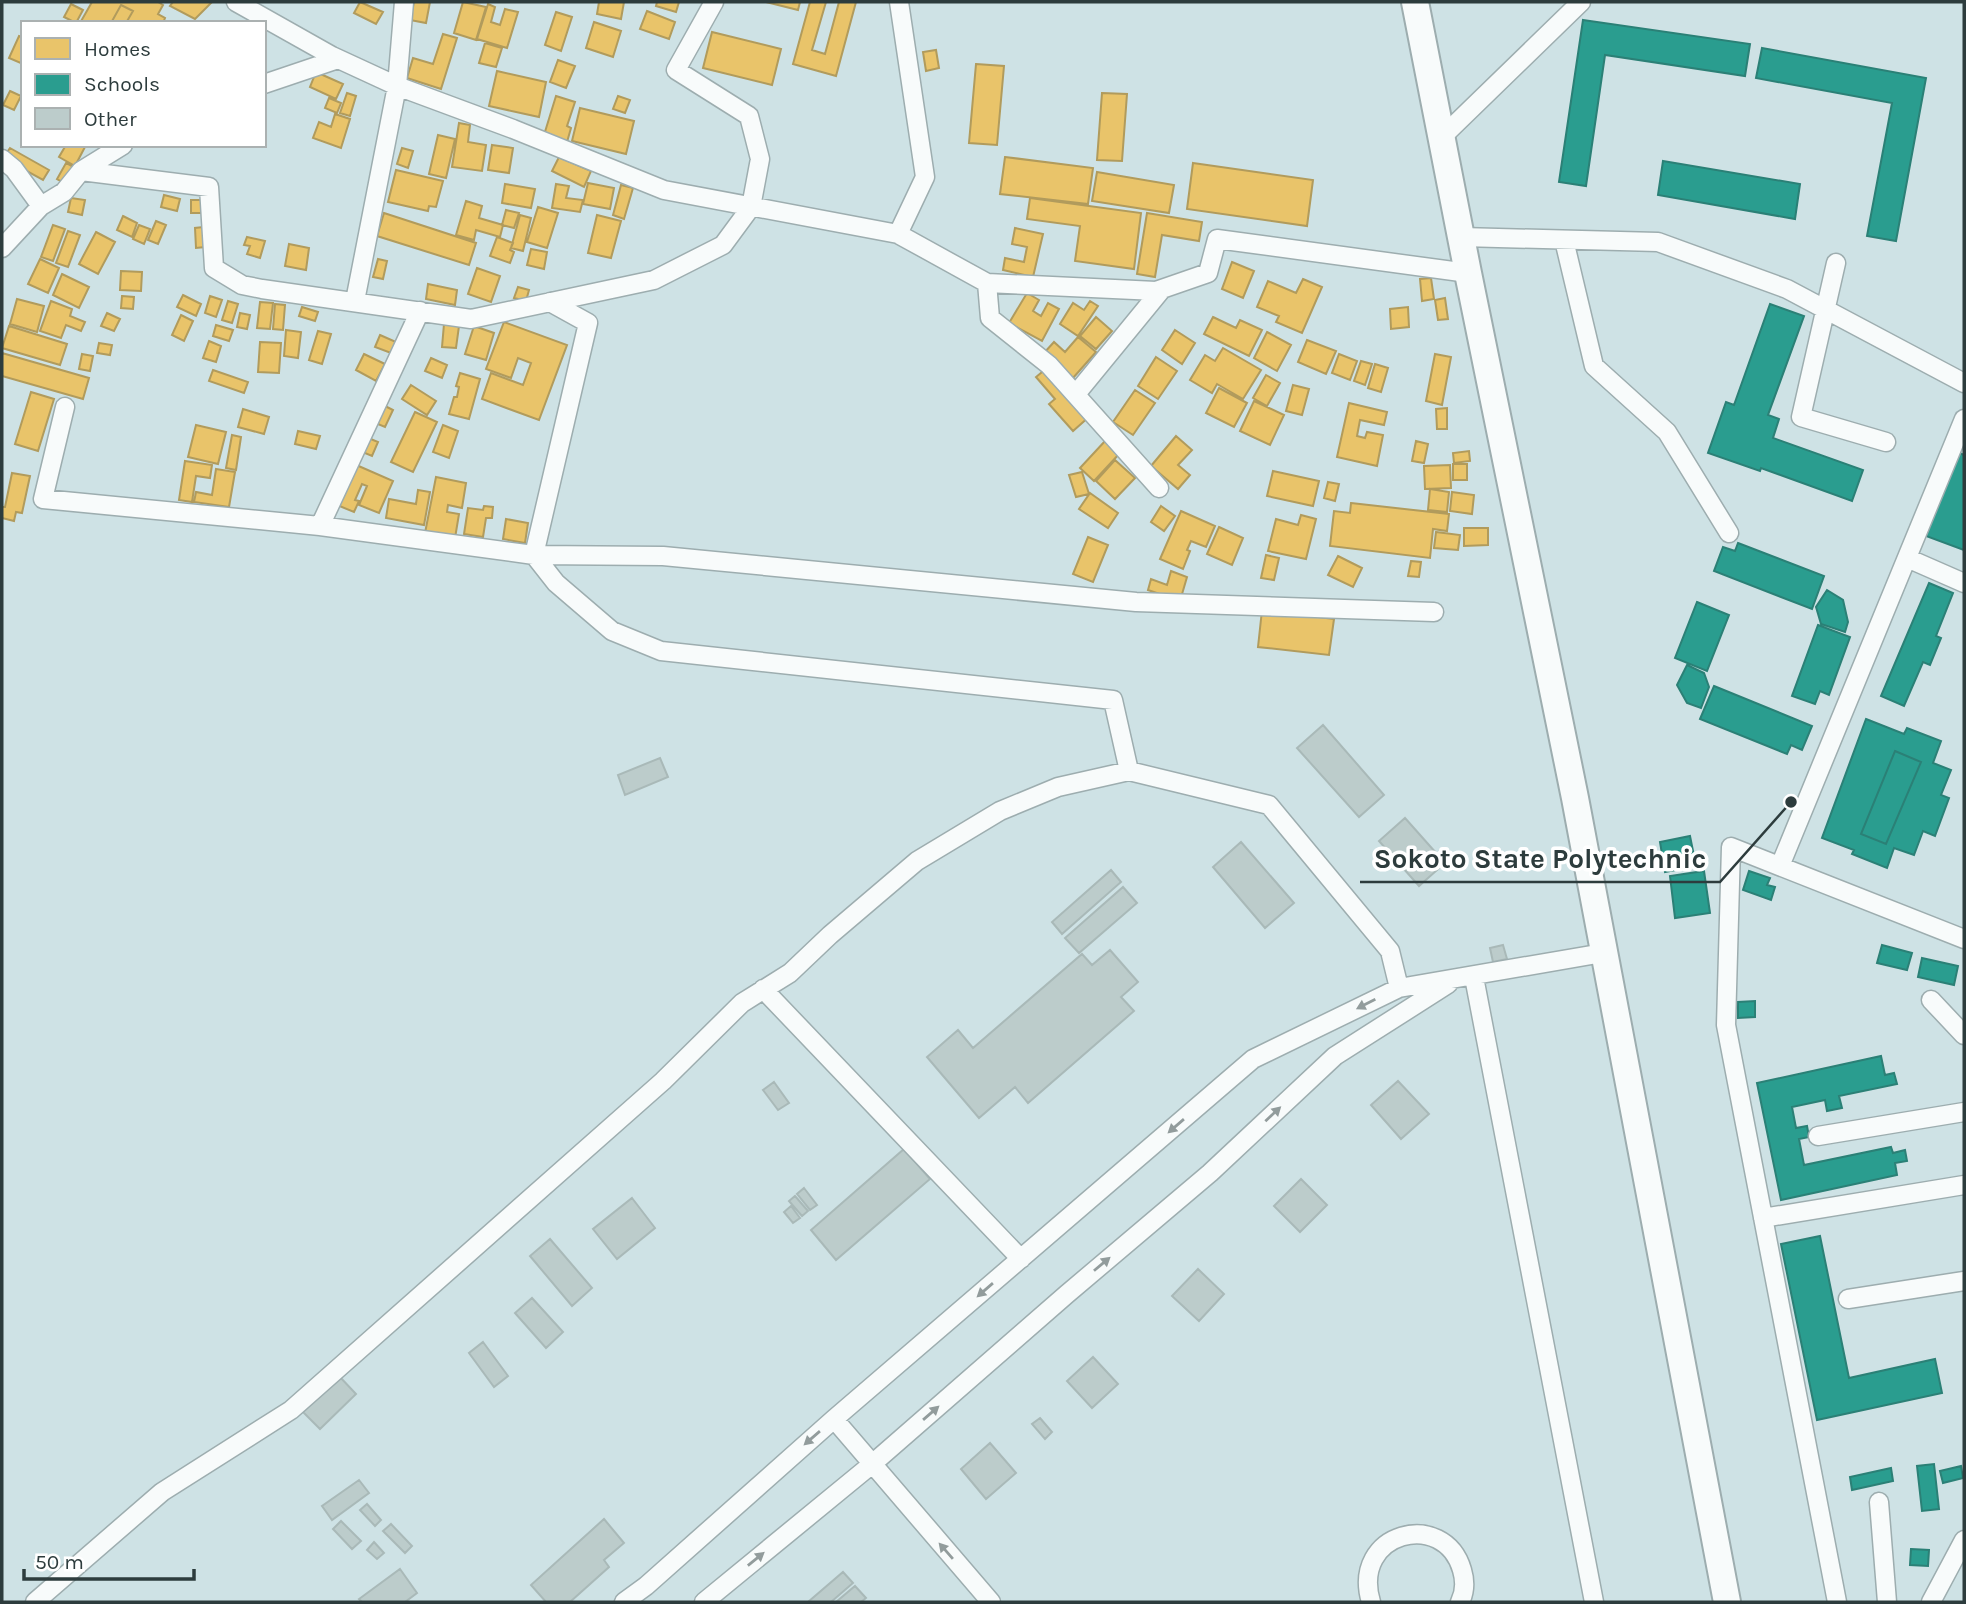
<svg xmlns="http://www.w3.org/2000/svg" width="1966" height="1604" font-family="Karla,sans-serif">
	<rect width="100%" height="100%" fill="#cee2e5"/>
	<path fill="#e9c46a" stroke="#b19b5c" stroke-width="2" d="M92,2H158L163,5L158,14L165,18L163,23H126L133,11L121,5L111,23H80Z
		M173,2H212L195,19L170,6Z
		M360,2L383,12L376,24L354,13Z
		M414,2H430L426,23L410,20Z
		M463,2L486,7L476,40L454,33Z
		M599,2H624L621,19L597,14Z
		M657,2H679L676,12L656,6Z
		M766,2H800L798,10Z
		M810,2H826L812,50L825,54L839,2H856L836,76L793,64Z
		M71,4L83,10L76,23L64,17Z
		M488,4L495,7L491,22L500,25L505,9L518,12L507,48L477,39Z
		M121,5L133,11L126,23H111Z
		M647,11L675,22L669,39L640,29Z
		M556,12L572,17L561,51L545,45Z
		M594,22L621,31L613,57L586,48Z
		M712,32L781,49L772,85L703,68Z
		M443,34L457,38L441,89L407,78L413,58L433,64Z
		M19,36L23,38V64L9,58Z
		M485,43L502,48L496,67L479,63Z
		M936,50L939,68L926,71L923,52Z
		M558,60L575,66L566,88L550,82Z
		M976,64L1004,66L997,145L969,143Z
		M497,71L546,82L539,117L489,106Z
		M316,72L343,84L336,99L310,87Z
		M10,91L21,96L14,110L3,105Z
		M347,93L356,96L350,116L340,113Z
		M1102,93L1127,94L1122,161L1097,160Z
		M556,96L575,102L567,126L571,128L567,142L544,135Z
		M618,96L630,100L625,113L613,109Z
		M329,98L341,103L337,113L325,108Z
		M580,108L634,121L626,154L572,141Z
		M335,114L350,119L341,148L313,138L319,122L331,127Z
		M459,123L470,125L468,142L486,145L482,171L452,167Z
		M438,135L455,139L446,178L429,174Z
		M66,145H86L75,166L59,157Z
		M492,145L513,148L509,173L488,170Z
		M10,148L49,170L43,180L3,158Z
		M402,148L413,151L408,168L397,164Z
		M559,157L591,171L584,187L552,171Z
		M1005,157L1093,168L1088,204L1000,194Z
		M66,163L75,168L66,184L57,179Z
		M1193,163L1313,180L1307,226L1187,209Z
		M396,170L443,181L436,207L429,206L428,211L388,202Z
		M1097,172L1174,185L1169,213L1092,201Z
		M588,183L614,188L610,209L583,204Z
		M505,184L535,189L531,208L502,203Z
		M556,184L569,186L566,198L583,200L580,212L552,208Z
		M621,185L633,188L624,219L613,215Z
		M164,195L180,199L177,211L161,207Z
		M71,198L85,200L82,215L68,212Z
		M1030,198L1141,213L1134,269L1075,261L1080,226L1027,219Z
		M191,200H202V213H191Z
		M466,201L482,206L479,218L503,225L500,237L476,230L474,240L456,235Z
		M538,207L558,213L547,248L527,242Z
		M506,210L519,213L514,228L502,225Z
		M384,213L476,243L469,265L377,236Z
		M1147,213L1202,222L1199,241L1162,235L1155,277L1137,274Z
		M520,215L531,218L523,251L511,248Z
		M597,215L621,221L611,258L588,253Z
		M123,216L137,223L132,237L117,230Z
		M156,221L166,225L158,244L148,240Z
		M53,225L65,229L53,261L41,257Z
		M139,225L150,229L144,244L133,239Z
		M203,227L205,247L196,248L195,228Z
		M1015,228L1043,234L1033,277L1003,270L1005,258L1024,262L1027,247L1012,244Z
		M68,231L80,235L68,267L56,263Z
		M96,232L115,242L98,274L79,264Z
		M247,237L265,241L260,258L247,254L250,246L244,245Z
		M497,237L513,243L510,250L514,252L510,263L490,256Z
		M289,244L309,248L306,270L285,266Z
		M531,249L547,252L544,269L527,265Z
		M40,259L59,268L48,293L28,284Z
		M378,259L387,261L383,279L373,277Z
		M1232,262L1254,271L1243,298L1222,289Z
		M477,268L500,276L491,302L468,294Z
		M121,271L142,272L141,291L120,290Z
		M62,274L89,287L79,308L53,295Z
		M1431,278L1434,299L1422,301L1420,279Z
		M1303,279L1322,287L1302,333L1276,322L1279,316L1257,307L1268,281L1296,293Z
		M428,284L457,290L455,305L426,299Z
		M518,287L529,290L526,301L514,298Z
		M1027,293L1039,300L1033,311L1041,316L1048,303L1059,309L1042,341L1009,323Z
		M183,295L201,304L196,316L177,307Z
		M122,296L134,297L133,309L121,308Z
		M210,296L222,300L216,317L205,313Z
		M1445,298L1448,319L1438,320L1435,300Z
		M17,299L44,306L37,332L10,324Z
		M51,301L72,309L70,316L85,322L81,331L66,325L61,338L40,331Z
		M228,301L238,304L232,323L222,320Z
		M1090,301L1098,306L1078,336L1060,324L1073,303L1084,310Z
		M260,302L273,303L270,329L257,328Z
		M275,304L285,305L283,330L273,329Z
		M302,307L318,312L315,321L299,316Z
		M1408,307L1409,327L1391,329L1390,309Z
		M107,313L120,319L114,331L101,326Z
		M240,313L250,315L247,329L237,327Z
		M181,315L193,321L184,341L172,335Z
		M1096,317L1112,331L1096,349L1080,336Z
		M1213,317L1236,328L1240,320L1262,330L1249,356L1204,334Z
		M504,322L567,345L539,420L482,399L491,373L523,385L531,363L518,358L511,378L486,369Z
		M444,324L459,326L456,348L442,347Z
		M216,325L233,330L229,341L213,336Z
		M9,326L67,344L60,365L2,348Z
		M474,326L494,333L486,360L465,354Z
		M286,330L301,332L298,358L284,356Z
		M1175,330L1195,343L1182,364L1162,350Z
		M318,331L331,334L322,364L309,360Z
		M1267,332L1291,345L1277,371L1254,358Z
		M380,335L396,342L391,353L375,347Z
		M1078,337L1096,352L1073,378L1044,353L1054,342L1065,352Z
		M1307,340L1336,351L1326,374L1298,362Z
		M209,341L221,346L216,362L203,358Z
		M260,342L281,343L279,373L258,372Z
		M99,343L112,345L110,355L97,353Z
		M1223,348L1261,370L1243,399L1217,384L1212,393L1190,380L1205,355L1215,361Z
		M2,353L89,378L83,399L2,376Z
		M82,354L93,356L90,371L79,369Z
		M364,354L385,364L376,381L356,370Z
		M1339,354L1357,361L1350,380L1332,373Z
		M1435,354L1451,357L1442,405L1426,401Z
		M1156,357L1177,371L1158,399L1138,386Z
		M431,358L447,365L442,378L425,371Z
		M1361,361L1372,364L1365,385L1354,381Z
		M1375,364L1388,368L1381,392L1368,388Z
		M1047,368L1090,416L1073,431L1049,404L1055,399L1036,377Z
		M213,370L248,382L244,393L209,381Z
		M460,373L480,379L469,419L449,414L454,397H457L459,387L456,386Z
		M1266,375L1280,383L1267,406L1253,398Z
		M411,385L436,401L427,415L402,399Z
		M1293,385L1309,389L1302,415L1286,411Z
		M1219,388L1247,403L1234,427L1206,413Z
		M1135,390L1155,403L1133,435L1113,422Z
		M31,392L54,399L38,451L15,444Z
		M1254,401L1284,415L1270,445L1240,431Z
		M1349,403L1387,412L1384,425L1360,420L1357,436L1365,438L1367,432L1383,435L1377,466L1337,457Z
		M381,404L393,410L385,427L373,422Z
		M1447,408V429H1437L1436,409Z
		M243,409L269,417L264,434L238,427Z
		M415,412L437,422L413,472L391,462Z
		M196,425L226,432L218,464L188,457Z
		M443,425L458,431L449,458L433,452Z
		M298,431L320,436L316,449L295,444Z
		M232,435L241,437L236,470L226,468Z
		M1176,436L1192,450L1178,465L1190,475L1178,489L1151,466Z
		M366,437L378,442L372,456L360,451Z
		M1106,440L1120,453L1094,481L1080,468Z
		M1416,441L1428,444L1424,463L1412,461Z
		M1469,451L1470,461L1454,463L1453,453Z
		M1115,460L1135,478L1115,499L1096,481Z
		M185,461L212,465L210,478L196,476L192,502L179,500Z
		M354,464L393,481L379,513L359,505L367,486L362,484L355,500L359,501L354,512L337,505Z
		M1453,464H1467V480H1453Z
		M1450,465L1451,488L1425,489L1424,466Z
		M216,469L235,472L229,507L194,502L196,492L212,495Z
		M1273,471L1319,481L1313,506L1267,496Z
		M1082,472L1089,494L1076,497L1069,475Z
		M12,473L30,476L22,513L16,512L14,521L2,518V507H5Z
		M436,477L466,483L462,508L448,505L447,512L459,514L455,538L425,533Z
		M1328,482L1339,484L1335,501L1324,498Z
		M1430,489L1449,492L1447,512L1428,510Z
		M418,490L430,492L424,525L386,518L389,499L416,504Z
		M1452,492L1474,495L1472,514L1450,511Z
		M1090,493L1118,513L1108,528L1079,509Z
		M1351,503L1449,514L1447,531L1433,529L1430,558L1330,546L1334,511L1350,513Z
		M484,506L493,507L492,518H486L483,537L464,534L468,508L483,510Z
		M1161,506L1175,516L1164,531L1151,522Z
		M1181,511L1215,526L1206,547L1191,541L1187,550L1190,551L1183,569L1160,559Z
		M1301,515L1316,519L1306,559L1268,551L1276,519L1298,525Z
		M506,519L528,523L525,543L503,539Z
		M1219,527L1243,538L1232,565L1207,554Z
		M1464,528H1488V545L1464,546Z
		M1436,532L1460,535L1458,550L1434,548Z
		M1088,537L1108,545L1093,582L1073,574Z
		M1266,555L1279,558L1274,580L1261,578Z
		M1338,556L1362,568L1353,587L1328,575Z
		M1411,561L1421,562L1419,577L1408,576Z
		M1171,571L1187,577L1180,601L1148,590L1151,579L1167,585Z
		M1262,610L1334,619L1329,655L1258,647Z"/>
	<path fill="#2a9d8f" stroke="#2b8076" stroke-width="2" fill-rule="evenodd" d="M1583,20L1750,44L1745,76L1605,55L1586,186L1559,182Z
		M1762,48L1926,78L1896,241L1867,236L1892,103L1756,78Z
		M1663,161L1800,184L1795,219L1658,195Z
		M1770,304L1804,316L1768,415L1779,419L1773,438L1863,470L1852,501L1761,468L1760,471L1708,453L1726,402L1734,405Z
		M1957,452L1964,455V550L1926,536Z
		M1738,543L1824,576L1812,609L1714,571L1723,547L1735,551Z
		M1929,583L1953,593L1936,636L1941,638L1930,665L1923,662L1904,706L1881,696Z
		M1827,590L1843,600L1848,622L1845,632L1821,624L1816,607Z
		M1697,602L1729,615L1707,671L1675,658Z
		M1818,625L1850,637L1829,695L1820,691L1815,704L1792,696Z
		M1687,665L1704,673L1709,687L1701,708L1687,703L1677,685Z
		M1714,686L1812,726L1802,750L1791,745L1787,754L1700,719Z
		M1866,719L1904,734L1907,728L1941,741L1933,763L1951,770L1941,795L1949,798L1935,836L1923,831L1914,855L1894,848L1887,868L1852,854L1854,850L1822,838ZM1895,751L1921,762L1886,844L1861,834Z
		M1895,751L1921,762L1886,844L1861,834Z
		M1690,836L1696,866L1665,872L1660,842Z
		M1704,871L1710,913L1675,918L1670,876Z
		M1749,871L1770,878L1767,885L1775,887L1771,900L1743,890Z
		M1882,945L1912,953L1907,970L1877,963Z
		M1922,958L1958,966L1954,985L1918,977Z
		M1755,1001V1017L1738,1018V1002Z
		M1881,1056L1885,1075L1894,1073L1897,1084L1839,1096L1842,1108L1827,1111L1825,1100L1792,1107L1796,1128L1807,1126L1809,1137L1799,1139L1804,1165L1891,1147L1893,1153L1905,1150L1907,1161L1895,1163L1897,1175L1781,1200L1757,1083Z
		M1820,1236L1849,1378L1935,1359L1942,1393L1817,1420L1781,1244Z
		M1934,1464L1939,1509L1922,1511L1917,1466Z
		M1961,1466L1963,1478L1943,1483L1940,1471Z
		M1891,1468L1893,1481L1852,1490L1850,1477Z
		M1911,1549L1929,1550L1928,1566L1910,1565Z"/>
	<path fill="#bccccb" stroke="#a9b9b8" stroke-width="2" d="M1323,725L1384,795L1359,817L1297,748Z
		M660,758L668,777L625,795L618,775Z
		M1405,818L1445,863L1419,886L1379,841Z
		M1241,842L1294,903L1265,928L1213,867Z
		M1111,870L1121,882L1062,934L1052,922Z
		M1123,887L1137,903L1079,953L1065,938Z
		M1503,945L1507,959L1493,962L1490,948Z
		M1110,950L1138,982L1121,997L1134,1011L1028,1103L1015,1087L979,1118L927,1057L958,1030L973,1048L1082,954L1092,965Z
		M1398,1081L1429,1114L1401,1139L1371,1105Z
		M774,1082L789,1103L778,1110L763,1090Z
		M904,1149L930,1179L836,1260L811,1230Z
		M1301,1179L1327,1205L1300,1232L1274,1206Z
		M804,1188L817,1205L810,1210L797,1194Z
		M795,1196L808,1211L802,1216L789,1201Z
		M632,1198L655,1228L617,1259L593,1229Z
		M791,1206L800,1218L793,1223L784,1212Z
		M550,1239L592,1288L572,1306L530,1256Z
		M1198,1269L1224,1294L1199,1321L1172,1296Z
		M532,1298L563,1332L546,1348L515,1313Z
		M483,1342L508,1376L494,1387L469,1353Z
		M1093,1357L1118,1384L1092,1408L1067,1381Z
		M339,1376L356,1394L320,1429L303,1412Z
		M1040,1418L1052,1432L1045,1439L1032,1424Z
		M990,1443L1016,1473L986,1499L961,1469Z
		M359,1480L369,1493L332,1520L322,1506Z
		M367,1504L381,1520L375,1526L360,1510Z
		M604,1519L624,1543L604,1560L609,1567L570,1602H546L531,1585Z
		M341,1521L361,1541L352,1549L333,1529Z
		M391,1524L412,1546L405,1553L383,1531Z
		M374,1542L384,1553L377,1559L367,1550Z
		M400,1569L417,1593L405,1602H362L359,1599Z
		M843,1572L853,1583L831,1602H808Z
		M855,1586L866,1598L861,1602H836Z"/>
	<g fill="none" stroke-linecap="round" stroke-linejoin="round">
		<defs>
			<path id="street" d="M236,2L332,56L397,86L513,129L664,190L898,234
				M899,2L925,177L898,234L987,283L1156,291L1208,273L1217,239L1468,273
				M264,84L338,59
				M1441,138L1581,2
				M2,159L14,169L41,206
				M81,171L209,187L214,268L242,285L262,289L471,319L654,280L723,245L751,207L760,159L749,116L676,70L714,2
				M1461,237L1658,242L1787,289L1964,383
				M1564,240L1594,366L1667,432L1729,533
				M2,248L41,206L64,192L81,171L123,145
				M1836,263L1801,417L1886,442
				M987,283L990,318L1049,365L1159,488
				M355,301L397,86L404,2
				M550,302L588,323L534,555L556,583L612,631L661,651L1113,700L1129,771
				M1076,394L1162,289
				M65,407L43,499L320,526L534,555L663,556L1136,602L1434,612
				M320,526L420,311
				M1907,558L1964,583
				M1780,866L1964,419
				M1474,977L1594,1602
				M763,989L1021,1259
				M1931,1000L1964,1035
				M1818,1136L1964,1112
				M1763,1218L1964,1185
				M1848,1299L1964,1281
				M834,1419L991,1602
				M1879,1502L1887,1602
				M35,1602L162,1492L291,1410L663,1081L742,1003L790,973L830,935L917,861L1000,811L1058,787L1129,771L1269,805L1390,951L1399,988
				M624,1602L646,1586L834,1419L1253,1059L1399,988L1603,953
				M704,1602L871,1465L1067,1294L1210,1173L1335,1056L1448,984
				M1371,1602C1350,1532 1444,1508 1462,1570C1465,1580 1465,1592 1460,1602
				M1837,1602L1726,1025L1731,847L1964,939
				M1931,1602L1964,1540"/>
			<path id="secondary" d="M1415,2L1468,273L1575,798L1727,1602"/>
		</defs>
		<use href="#street" stroke="#9dadaf" stroke-width="21"/>
		<use href="#secondary" stroke="#9dadaf" stroke-width="30"/>
		<use href="#street" stroke="#f8fbfb" stroke-width="18"/>
		<use href="#secondary" stroke="#f8fbfb" stroke-width="26"/>
	</g>
	<defs><path id="oneway-solid" d="M-6-.8H1V-3.2L6.5 0L1 3.2V.8H-6Z" transform="scale(1.75)"/></defs>
	<g fill="#929c9c">
		<use href="#oneway-solid" transform="translate(1366 1004) rotate(153)"/>
		<use href="#oneway-solid" transform="translate(1273 1114) rotate(-43)"/>
		<use href="#oneway-solid" transform="translate(1176 1126) rotate(139)"/>
		<use href="#oneway-solid" transform="translate(1102 1264) rotate(-40)"/>
		<use href="#oneway-solid" transform="translate(985 1290) rotate(139)"/>
		<use href="#oneway-solid" transform="translate(931 1413) rotate(-41)"/>
		<use href="#oneway-solid" transform="translate(812 1438) rotate(139)"/>
		<use href="#oneway-solid" transform="translate(946 1551) rotate(-131)"/>
		<use href="#oneway-solid" transform="translate(756 1559) rotate(-39)"/>
	</g>
	<path fill="none" stroke="#2d3c3d" stroke-width="2.5" d="M1791 802L1720 882H1360"/>
	<circle fill="#2d3c3d" stroke="#fff" stroke-width="2.5" cx="1791" cy="802" r="7"/>
	<g font-size="28" text-anchor="middle" font-weight="bold" fill="#2d3c3d" stroke="#fff" stroke-width="7" stroke-linejoin="round" paint-order="stroke">
		<text x="1540" y="868">Sokoto State Polytechnic</text>
	</g>
	<rect width="1966" height="1604" fill="none" stroke="#2d3c3d" stroke-width="7"/>
	<rect x="21" y="21" width="245" height="126" fill="#ffffff" stroke="#abb1b1" stroke-width="2"/>
	<rect x="35" y="38" width="35" height="21" fill="#e9c46a" stroke="#abb1b1" stroke-width="2"/>
	<text x="84" y="56" font-size="21" fill="#2d3c3d">Homes</text>
	<rect x="35" y="74" width="35" height="21" fill="#2a9d8f" stroke="#abb1b1" stroke-width="2"/>
	<text x="84" y="91" font-size="21" fill="#2d3c3d">Schools</text>
	<rect x="35" y="108" width="35" height="21" fill="#bccccb" stroke="#abb1b1" stroke-width="2"/>
	<text x="84" y="126" font-size="21" fill="#2d3c3d">Other</text>
	<path d="M24 1569v10h170v-10" fill="none" stroke="#2d3c3d" stroke-width="3.5"/>
	<text x="35" y="1569" font-size="21" fill="#2d3c3d" stroke="#ffffff" stroke-width="5" paint-order="stroke">50 m</text>
</svg>
